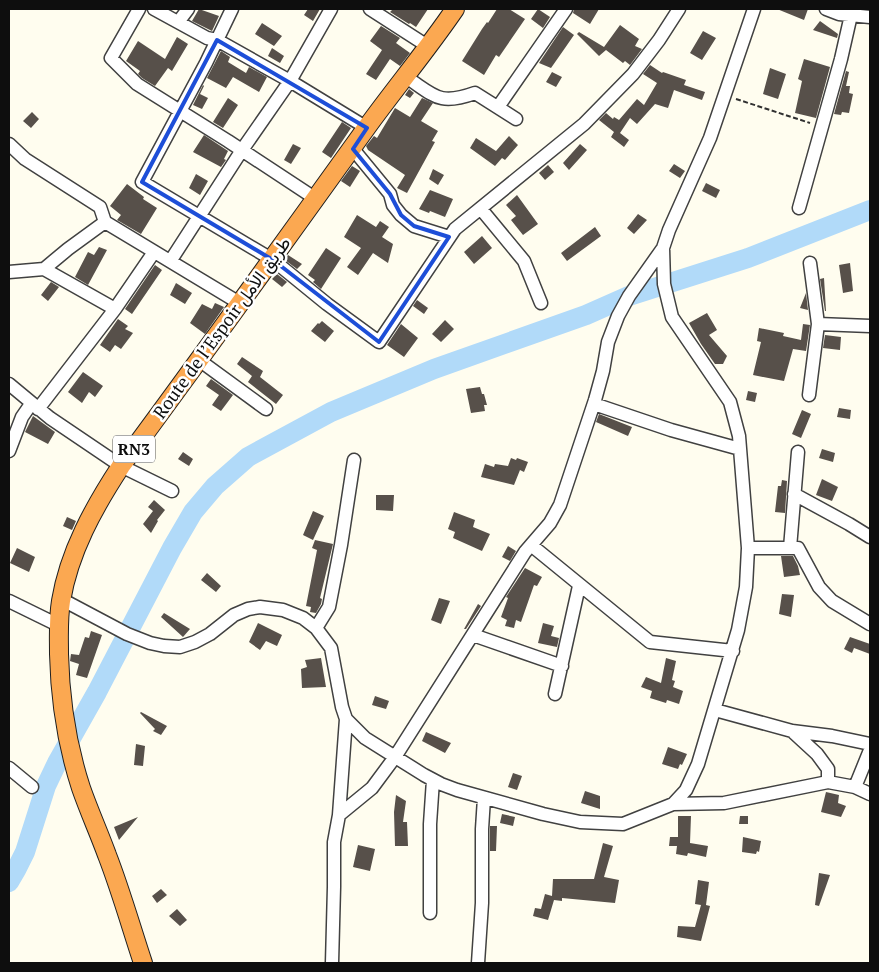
<svg xmlns="http://www.w3.org/2000/svg" width="879" height="972" font-family="'PT Serif',Vazirmatn,serif">
	<rect width="100%" height="100%" fill="#fffdef"/>
	<g fill="none" stroke-linecap="round" stroke-linejoin="round">
		<path stroke="#b1daf9" stroke-width="20" d="M9,882L16,870L25,852L46,786L57,763L97,692L172,548L193,512L215,486L248,457L331,412L434,369L586,315L629,296L748,258L870,210"/>
	</g>
	<path fill="#57504a" d="M199,9L219,16L212,31L192,21Z
		M308,9H320L313,21L304,15Z
		M393,9H428L416,27L410,23L409,24L390,12Z
		M497,9H509L525,19L499,57L496,55L484,75L462,61L482,29L487,22L488,23Z
		M538,9L550,17L543,28L531,19Z
		M574,9H599L590,24L573,13Z
		M777,9H808L804,20Z
		M820,21L838,34L837,38L813,30Z
		M262,23L282,36L274,46L255,34Z
		M620,25L639,39L635,46L642,49L630,65L625,61L623,63L606,50L599,56L577,34L579,32L604,47Z
		M381,26L400,38L396,43L410,53L400,66L390,59L376,80L366,74L382,50L370,41Z
		M563,27L574,35L565,48L551,68L539,63Z
		M703,31L716,38L702,60L690,53Z
		M177,37L188,44L172,71L168,68L155,86L142,78L138,74L140,71L126,61L138,41L165,59Z
		M272,48L284,56L280,63L268,56Z
		M221,51L230,57L228,62L246,73L249,67L267,77L259,92L233,77L226,88L207,78Z
		M804,59L830,67L816,118L795,113L802,81L798,79Z
		M650,65L662,73L663,72L686,80L684,85L705,92L702,100L674,90L668,108L655,104L637,124L630,118L620,133L629,140L624,147L611,137L614,132L599,120L606,113L613,119L614,117L619,120L637,99L644,105L657,83L643,74Z
		M770,68L786,74L778,99L763,94Z
		M846,71L849,72L846,86H850L849,93L853,94L849,113L842,112L841,115L834,114Z
		M552,72L562,77L556,87L546,82Z
		M203,85L204,86L200,94L208,98L202,109L193,105Z
		M409,89L414,93L410,98L405,95Z
		M228,98L238,105L223,128L213,122Z
		M422,98L433,103L421,121L438,131L432,141L435,142L407,193L397,188L405,175L368,150L366,146L374,136L377,138L395,108L410,117Z
		M32,112L39,119L31,128L23,121Z
		M342,122L351,128L331,158L322,152Z
		M204,135L228,151L224,159L226,160L221,167L193,152Z
		M509,136L518,145L505,160L502,158L495,166L470,148L476,138L496,151Z
		M293,144L301,148L291,164L284,160Z
		M580,144L587,150L569,170L563,163Z
		M674,164L685,171L680,178L669,171Z
		M548,165L554,172L545,180L539,173Z
		M352,166L360,171L350,187L341,181Z
		M433,169L444,175L438,185L429,179Z
		M196,174L208,181L200,195L189,188Z
		M706,183L720,190L716,198L702,191Z
		M127,184L144,197L143,199L157,208L141,234L117,220L121,215L110,206Z
		M430,190L453,199L445,217L430,211L429,213L419,209Z
		M517,195L538,224L523,235L511,220L516,216L506,205Z
		M638,214L647,220L634,234L627,228Z
		M357,215L376,227L380,221L389,227L382,237L393,244L388,263L373,253L358,275L347,267L361,248L344,237Z
		M595,227L601,236L567,261L561,253Z
		M482,236L492,248L474,264L464,252Z
		M99,247L107,250L88,285L75,277L88,252L94,255Z
		M326,248L341,258L321,289L313,282L315,280L308,275Z
		M288,255L302,264L297,269L285,260Z
		M850,263L853,291L843,293L839,265Z
		M155,265L162,270L132,314L125,309Z
		M277,274L287,282L282,287L272,279Z
		M824,278L826,311H825L820,279Z
		M51,282L59,287L48,301L41,295Z
		M176,283L192,293L185,304L170,295Z
		M806,293L808,310L800,308Z
		M417,300L428,308L424,314L413,306Z
		M215,303L224,307L205,334L190,323L202,304L212,309Z
		M707,313L717,330L709,335L727,356L723,364H715L701,344L689,323Z
		M118,319L128,326L125,329L133,333L121,349L115,345L110,352L100,345Z
		M445,320L454,329L441,342L432,334Z
		M322,321L334,331L325,342L311,331L318,323L319,324Z
		M401,324L418,338L404,357L387,345Z
		M803,324L810,325L806,351L793,349L784,381L753,375L761,342L757,341L759,328L784,333L783,336L801,340Z
		M825,335L841,337L840,350L823,348Z
		M242,357L263,371L260,377L283,395L276,404L248,382L252,376L237,364Z
		M83,372L103,386L95,397L89,392L82,403L68,392Z
		M211,379L233,395L221,411L212,405L219,395L206,386Z
		M480,387L482,394H484L487,405H484L485,411L471,413L466,389Z
		M748,391L757,393L755,402L746,400Z
		M839,408L851,410L850,419L837,417Z
		M802,410L811,414L801,438L792,434Z
		M599,414L632,427L628,436L596,422Z
		M33,416L55,432L48,444L25,432Z
		M822,449L835,453L833,462L819,458Z
		M183,452L193,459L189,466L178,459Z
		M511,458L516,460L517,458L528,462L524,472L520,470L514,485L481,477L485,464L494,467L495,464L508,466Z
		M822,479L838,487L832,501L816,495Z
		M782,480L787,481L785,513L775,512L778,486H781Z
		M376,495H394L393,511L376,510Z
		M154,500L165,510L157,520L158,521L151,533L143,524L153,511L148,507Z
		M313,511L324,516L313,540L303,535Z
		M454,512L475,520L473,527L490,534L482,551L453,538L455,532L448,529Z
		M67,517L76,521L72,530L63,526Z
		M315,540L333,544L320,598L322,599L321,604L316,613L310,612L311,607L306,606L317,550L312,548Z
		M508,546L516,551L510,561L502,557Z
		M17,548L35,557L29,572L10,563Z
		M781,556H793L798,566L800,575L784,577Z
		M525,568L542,577L537,586L534,585L521,622L516,620L514,628L505,626L507,620L501,617L508,598L506,597Z
		M207,573L221,586L216,592L201,580Z
		M782,594L794,595L791,617L779,614Z
		M439,598L450,601L441,624L431,620Z
		M478,604L481,606L466,629H464Z
		M164,613L190,629L183,637L161,617Z
		M258,623L282,635L277,646L266,641L260,650L249,642Z
		M543,623L554,626L551,636L559,638L557,647L538,643Z
		M91,631L102,635L87,678L76,675L79,664L70,661L71,654L79,655L85,637L89,638Z
		M850,637L870,644V654L854,648L852,653L844,649Z
		M321,658L326,687L302,688L301,669L307,667L305,660Z
		M666,658L676,661L672,680L675,681L673,687L683,691L679,704L667,700L666,703L650,698L652,691L641,687L646,677L661,683Z
		M375,696L389,701L386,709L372,705Z
		M141,712L167,726L161,735L153,731L155,729L140,713Z
		M426,732L451,743L445,753L422,741Z
		M136,744L145,746L143,766L134,765Z
		M668,747L687,754L682,765L680,764L678,769L662,764Z
		M513,773L522,776L517,790L508,787Z
		M585,791L600,796V809L581,803Z
		M826,792L839,795L838,803L846,806L841,817L821,812Z
		M396,795L406,801L403,822H407L408,846H395L394,812Z
		M502,814L515,817L513,826L500,823Z
		M678,816H691L690,843L708,846L706,857L688,853L687,856L676,854L677,846H669L670,837H678Z
		M740,816H748V824H739Z
		M138,817L119,840L114,827Z
		M490,826H497L496,851H490Z
		M743,837L761,841L759,852L757,851L756,854L742,852Z
		M603,843L613,846L604,877L619,880L615,903L562,898V901L554,900L548,920L533,916L535,908L541,909L545,894L552,896L553,879H594Z
		M358,845L375,849L370,871L353,867Z
		M819,873L830,875L819,906L815,905Z
		M698,880L709,882L706,905L710,906L701,941L677,937L678,926L695,927L701,905L695,904Z
		M161,889L167,895L157,903L152,896Z
		M177,909L187,920L180,926L169,916Z"/>
	<g fill="none" stroke-linecap="round" stroke-linejoin="round">
		<defs>
			<path id="minor" d="M139,9L111,58L137,84L228,141L316,199
				M154,9L207,38L217,40L290,81L367,128
				M232,9L206,63L142,182L273,260L327,304L379,342L455,229L584,124L633,74L659,40L679,9
				M370,9L429,47
				M826,9L839,14L870,17
				M179,21L188,9
				M406,77C435,96 439,106 475,93L516,119
				M498,107L566,9
				M9,144L25,159L100,207L105,222L241,304
				M353,149L390,194L393,205L401,215L414,226L449,237
				M799,208L841,59L851,15
				M481,209L524,261L541,303
				M171,260L242,150L290,81L331,9
				M810,263L818,324
				M44,269L115,309
				M9,272L44,269L68,249L105,222
				M199,360L266,409
				M9,384L50,418L121,466L172,491
				M809,395L818,324L870,326
				M594,404L671,430L740,449
				M38,409L115,309L154,252
				M9,451L22,417L31,404
				M794,494L849,524L870,537
				M531,545L650,642L733,651
				M748,548H798L819,587L832,601L870,624
				M790,548L798,452
				M61,599L127,634L150,643L164,646L180,647L195,642L210,634L234,615L248,609L260,607L283,610L303,618L316,628L331,648L342,707L346,719L365,738L424,775L441,784L457,790L543,814L580,822L623,824L673,804L724,803L828,782L855,787L870,794
				M9,601L58,625
				M316,628L329,607L341,545L354,460
				M473,635L562,666
				M555,694L579,586
				M715,710L792,731L832,736L870,744
				M792,731L817,754L828,769V782
				M9,768L32,787
				M855,787L870,750
				M673,804L686,790L698,764L738,630L746,587L748,548L739,436L730,402L672,317L664,284L663,248L669,230L710,138L754,9
				M339,815L372,788L395,757L525,552L550,523L560,505L595,400L603,371L608,342L618,316L629,296L663,248
				M430,913V824L433,780
				M332,963L334,887V842L339,815L346,719
				M478,963L482,903V829L484,798"/>
			<path id="highway" d="M143,963C131,927 121,891 107,855C99,833 89,811 81,788C67,745 60,699 59,654C59,635 58,619 61,601C69,552 94,507 121,466C204,354 285,241 367,127C396,87 427,50 455,9"/>
		</defs>
		<use href="#minor" stroke="#414141" stroke-width="15"/>
		<use href="#highway" stroke="#1f1f1f" stroke-width="20"/>
		<path stroke="#303030" stroke-width="2" stroke-dasharray="5 2.5" stroke-linecap="butt" d="M736,99L810,123"/>
		<use href="#minor" stroke="#fff" stroke-width="12"/>
		<use href="#highway" stroke="#fba851" stroke-width="18"/>
	</g>
	<path fill="none" stroke="#1d4ed8" stroke-width="4" stroke-linejoin="round" d="M217,40L367,128L353,149L390,194L401,215L414,226L449,237L379,342L273,260L142,182Z"/>
	<g text-anchor="middle" stroke-width="5" stroke-linejoin="round" paint-order="stroke">
		<rect fill="#fff" stroke="#565656" stroke-width="1" x="113" y="435.5" width="42" height="27" rx="4"/>
		<g font-size="16" font-weight="bold" fill="#0e0e0e">
			<text x="134" y="455">RN3</text>
		</g>
		<g font-size="18" fill="#0e0e0e" stroke="#fff">
			<text transform="translate(222 328) rotate(-54)" y="6">Route de l’Espoir طريق الأمل</text>
		</g>
	</g>
	<rect width="879" height="972" fill="none" stroke="#0e0e0e" stroke-width="20"/>
</svg>
